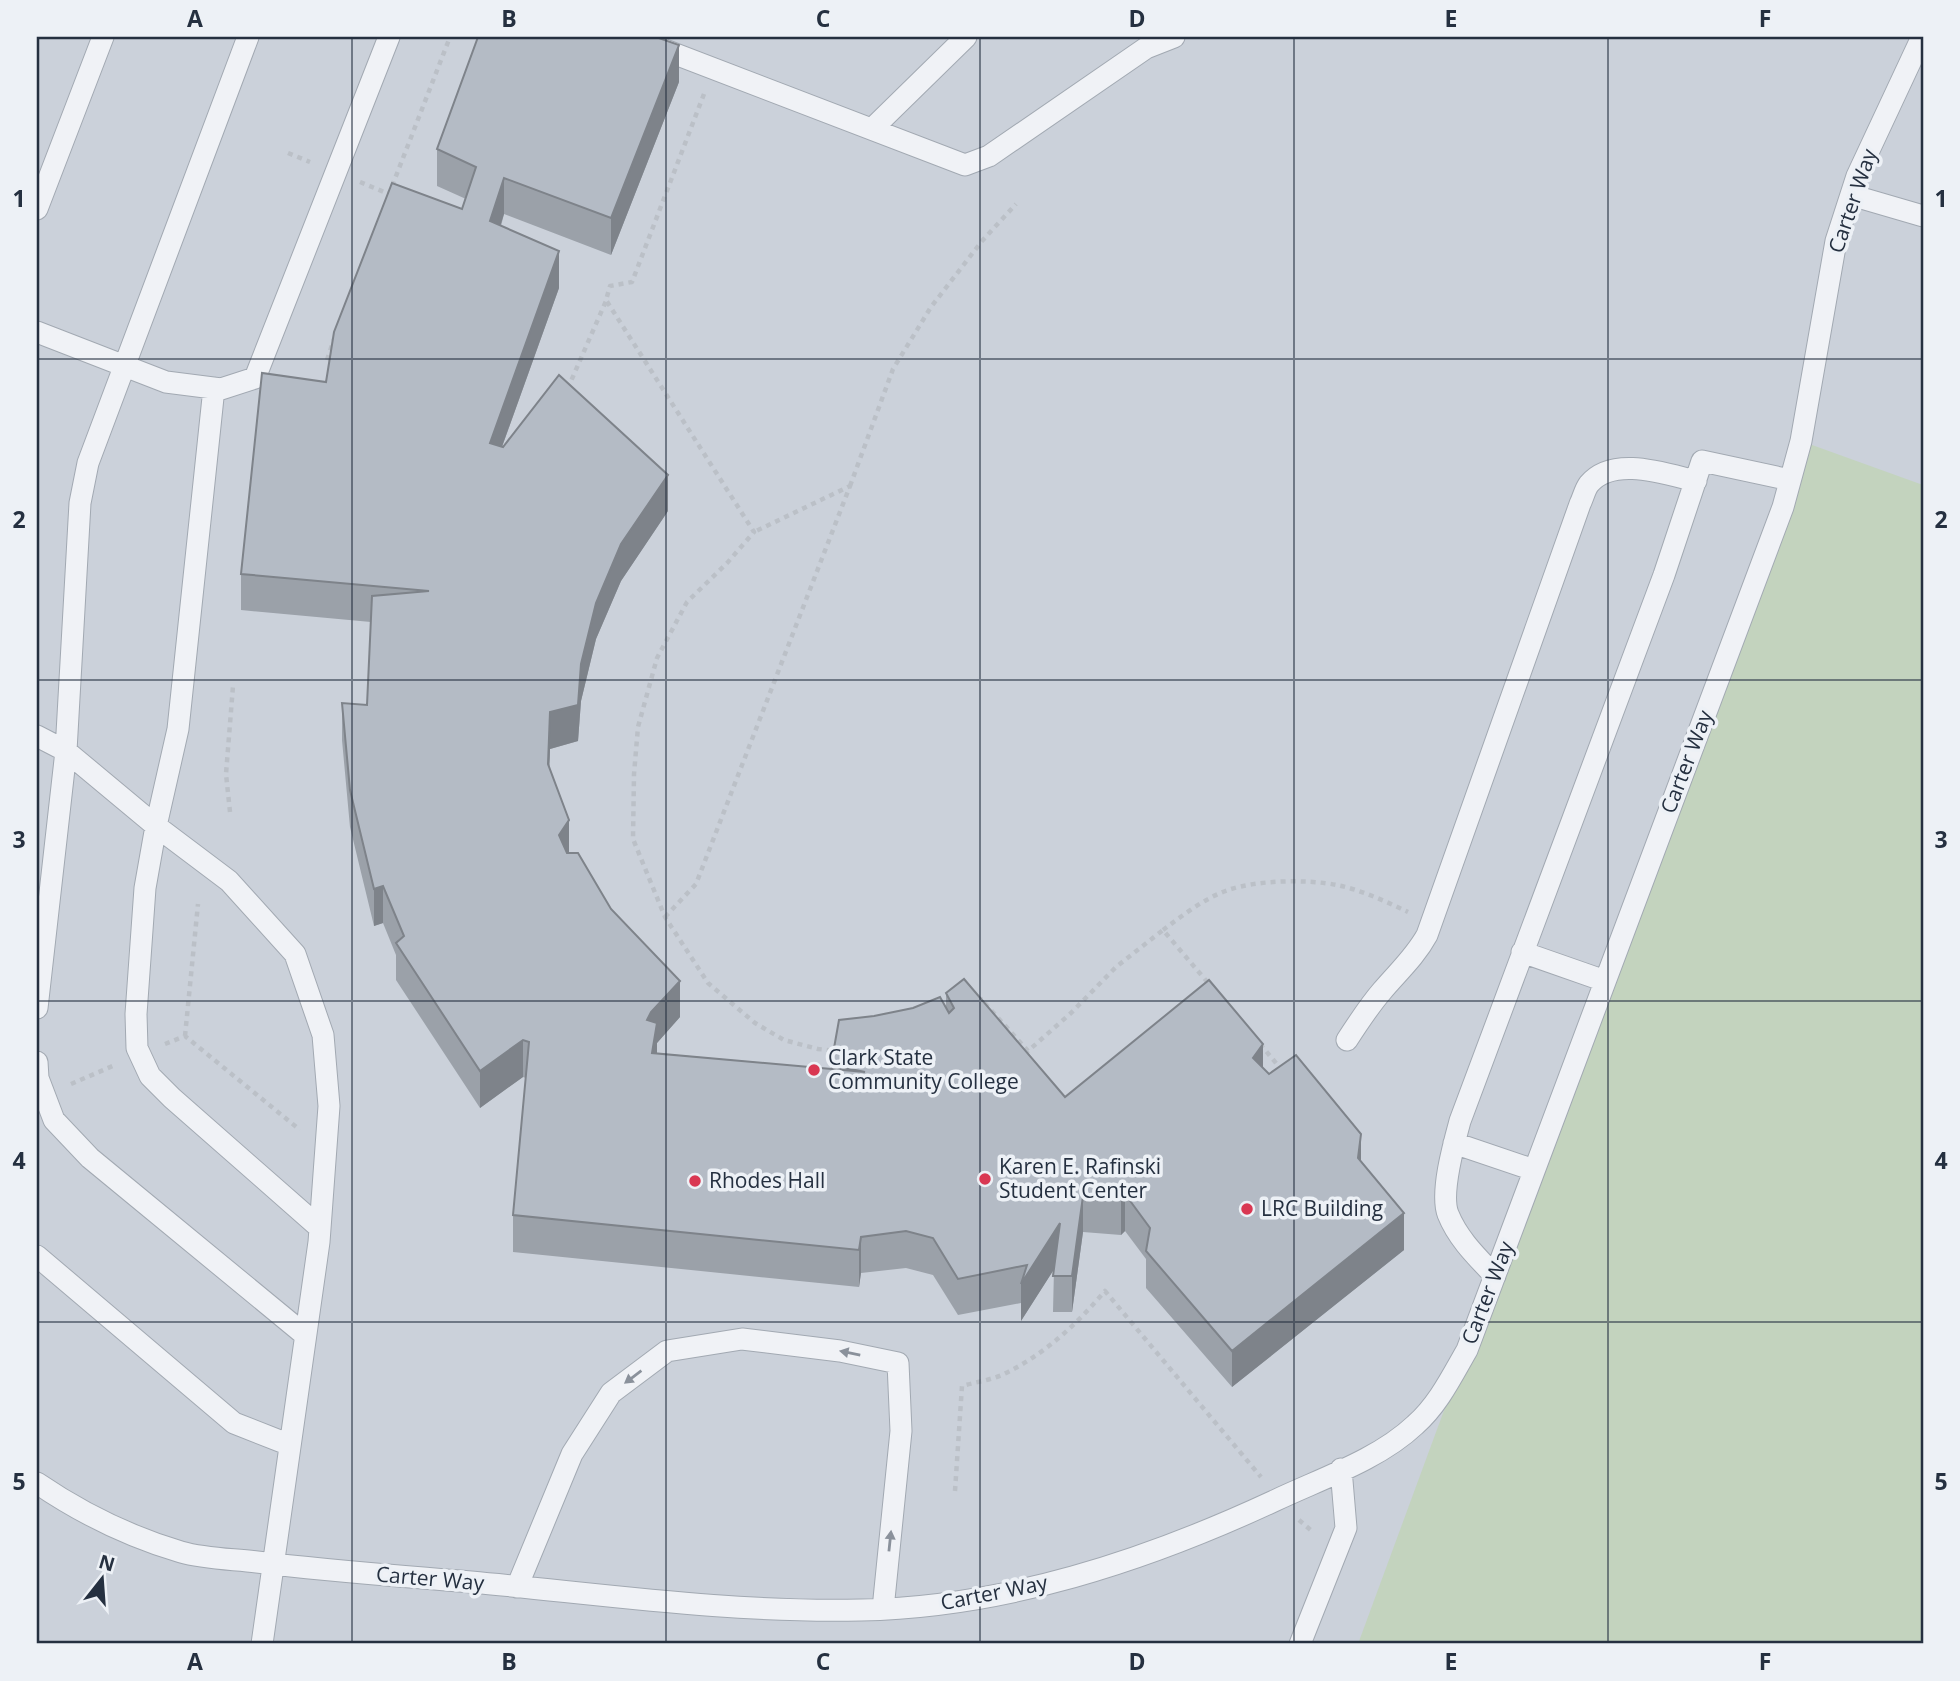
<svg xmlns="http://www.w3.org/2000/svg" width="1960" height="1681" font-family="'Open Sans',sans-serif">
	<rect width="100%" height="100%" fill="#dde2e8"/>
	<path fill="#cbd1da" d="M37,37H1923V496L1370,1644H37Z"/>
	<path fill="#c3d3be" d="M1801,441L1923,485V1644H1358Z"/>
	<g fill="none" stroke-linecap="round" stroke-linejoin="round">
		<defs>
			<path id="service" d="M631,37L965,165L989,156L1146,48L1174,37
				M872,129L966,37
				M1851,195L1923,216
				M37,209L103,37
				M37,332L166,382L221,389L255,378L389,37
				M214,388L178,729L156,826L145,888L136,1014L137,1048L150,1076L172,1098L320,1228
				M37,736L66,751L156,826L229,881L295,954L323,1035L329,1106L319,1242L262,1644
				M1522,952L1605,981
				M37,1008L66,751L80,503L88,463L248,37
				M1347,1040C1358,1023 1369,1006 1382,991C1398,972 1415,957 1427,935L1580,504C1583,498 1585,489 1589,484C1613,455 1666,474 1696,481
				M37,1062L38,1078L54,1120L90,1158L305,1335
				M1454,1143L1534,1170
				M37,1256L234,1423L290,1445
				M1495,1276C1477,1257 1458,1239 1448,1214C1440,1193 1454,1143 1460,1121L1664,575L1702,461L1790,480
				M37,1483C81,1513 130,1537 181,1552C205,1559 233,1559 257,1562C328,1571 400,1576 471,1582C601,1594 731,1613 861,1610C1005,1607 1145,1561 1274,1501C1320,1479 1378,1460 1415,1425C1438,1405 1452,1376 1467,1350L1783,507L1801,441L1836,241L1857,176L1922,37
				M517,1587L572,1454L611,1393L667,1351L742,1339L840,1351L898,1363L901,1431L883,1609
				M1300,1644L1346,1528L1341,1469"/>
		</defs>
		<use href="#service" stroke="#a2a9b2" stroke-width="23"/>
		<path stroke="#bbc0c7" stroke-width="4.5" stroke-dasharray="5 5" stroke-linecap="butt" d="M704,94L632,282L610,286L606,300L754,532L728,562L687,602L657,658L638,727L634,774L633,839L665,917L708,983L755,1023L784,1040L818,1049L838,1051
			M288,153L310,162
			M360,182L389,194L450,37
			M327,360L334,339
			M565,387L571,381L606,301
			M850,486L893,369L931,307L982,241L1016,204
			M230,812L226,774L233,686
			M665,917L696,884L850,486L754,532
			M1163,930C1183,915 1205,898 1228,890C1258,880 1306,879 1337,885C1361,890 1385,901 1408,912
			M977,1001L981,999L1028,1051L1071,1013L1116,967L1163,930L1209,984
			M185,1036L198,904
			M165,1044L185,1036L300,1130
			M1260,1044L1281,1069
			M71,1084L115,1065
			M955,1491L962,1386C976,1382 991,1380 1004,1374C1045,1354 1076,1325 1105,1291L1261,1477
			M1299,1520L1314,1533"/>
		<use href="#service" stroke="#f0f2f6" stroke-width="21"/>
	</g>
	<path fill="#9ba1a9" d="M679,82L611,255L504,214L501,226L559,288L502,447L668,511L621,581L596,639L581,701L578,741L550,749L549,768L569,853L611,909L680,1017L657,1043V1053L831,1069V1065L946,1009V993L1065,1097L1263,1068L1361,1162L1404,1250L1232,1387L1146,1288V1259L1125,1231L1121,1235L1083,1232L1072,1312H1053L1054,1269L1021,1321V1303L958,1315L933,1275L906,1268L861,1273L859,1287L513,1252V1215L526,1078L523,1077L480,1108L396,980V955L383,923L374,926L350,827L342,740V703L367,705L371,622L241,610V574L326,382L462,209L466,199L437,186V149Z"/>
	<path fill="#7e838a" d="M679,45V82L611,255V218Z
		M504,178V214L490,258V221Z
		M559,251V288L490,480V443Z
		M668,475V511L621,581L596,639L581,701L578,741L550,749L548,801V764L550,712L581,664L596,603L621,544Z
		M569,820V857L559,835Z
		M383,886V923L374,926V889Z
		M680,981V1017L657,1043V1060L652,1090L647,1020L651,1012Z
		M523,1040V1077L480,1108V1071Z
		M1263,1044V1081L1253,1058Z
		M1361,1134V1171L1358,1158Z
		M1125,1194V1231L1121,1235V1198Z
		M1083,1196V1232L1072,1312V1276Z
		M1404,1213V1250L1232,1387V1351Z
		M1060,1223V1260L1021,1321V1284Z
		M861,1237V1273L859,1287V1250Z"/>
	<path fill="#b4bbc5" stroke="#7e838a" stroke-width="2" d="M478,37H656L679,45L611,218L504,178L490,221L559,251L490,443L503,447L559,375L668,475L621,544L596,603L581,664L578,705L550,712L548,764L569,820L559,835L567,853H578L611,909L680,981L651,1012L647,1020L657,1023L652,1053L865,1072L831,1065L839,1020L874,1016L913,1008L940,997L949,1013L954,1008L946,993L964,979L1065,1097L1209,980L1263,1044L1253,1058L1269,1074L1296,1055L1361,1134L1358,1158L1404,1213L1232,1351L1146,1251L1150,1228L1125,1194L1121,1198L1083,1196L1072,1276H1053L1060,1223L1021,1284L1027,1265L958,1279L933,1238L906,1231L861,1237L859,1250L513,1215L529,1042L523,1040L480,1071L396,943L404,936L383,886L374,889L350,790L342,703L367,705L372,596L429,591L241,574L262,373L326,382L334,332L392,183L462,209L476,167L437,149Z"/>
	<defs><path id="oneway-solid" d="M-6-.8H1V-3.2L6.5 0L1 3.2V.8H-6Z" transform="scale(1.75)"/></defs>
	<g fill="#8a919b">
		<use href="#oneway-solid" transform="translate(850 1353) rotate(-168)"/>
		<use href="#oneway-solid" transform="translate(633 1377) rotate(143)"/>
		<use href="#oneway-solid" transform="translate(890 1541) rotate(-84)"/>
	</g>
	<path fill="none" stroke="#253040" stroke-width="2" stroke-opacity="0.55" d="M352,37V1644M666,37V1644M980,37V1644M1294,37V1644M1608,37V1644M37,359H1923M37,680H1923M37,1001H1923M37,1322H1923"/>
	<g fill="#d93752" stroke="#edf1f6" stroke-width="2.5">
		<circle cx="814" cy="1070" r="7"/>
		<circle cx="985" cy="1179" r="7"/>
		<circle cx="695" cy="1181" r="7"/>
		<circle cx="1247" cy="1209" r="7"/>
	</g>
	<g text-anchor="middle" stroke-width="7" stroke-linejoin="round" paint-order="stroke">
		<g font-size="21" fill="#253040" stroke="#edf1f6">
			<text transform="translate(1853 201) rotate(-71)" y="7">Carter Way</text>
			<text transform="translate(1687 762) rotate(-69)" y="7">Carter Way</text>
			<text transform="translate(1488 1293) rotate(-69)" y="7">Carter Way</text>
			<text transform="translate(430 1579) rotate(5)" y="7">Carter Way</text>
			<text transform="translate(994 1593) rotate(-11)" y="7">Carter Way</text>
		</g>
		<g font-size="21" fill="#253040" stroke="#edf1f6" text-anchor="start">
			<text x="828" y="1065">Clark State<tspan x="828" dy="24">Community College</tspan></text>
			<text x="999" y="1174">Karen E. Rafinski<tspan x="999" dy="24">Student Center</tspan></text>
			<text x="709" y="1188">Rhodes Hall</text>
			<text x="1261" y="1216">LRC Building</text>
		</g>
	</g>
	<rect width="1960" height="1681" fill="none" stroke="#edf1f6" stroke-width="77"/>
	<g transform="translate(102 1579) rotate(17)" stroke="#edf1f6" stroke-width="5" paint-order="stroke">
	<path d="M0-5L12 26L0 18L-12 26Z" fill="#253040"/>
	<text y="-10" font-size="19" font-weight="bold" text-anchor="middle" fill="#253040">N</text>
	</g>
	<rect x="38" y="38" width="1884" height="1604" fill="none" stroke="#253040" stroke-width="2.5"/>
	<g font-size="23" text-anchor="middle" font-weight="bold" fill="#253040">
		<text x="195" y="27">A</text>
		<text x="509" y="27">B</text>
		<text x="823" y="27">C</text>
		<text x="1137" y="27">D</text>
		<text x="1451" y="27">E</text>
		<text x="1765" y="27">F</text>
		<text x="19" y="207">1</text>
		<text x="1941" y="207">1</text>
		<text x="19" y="528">2</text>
		<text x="1941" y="528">2</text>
		<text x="19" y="848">3</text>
		<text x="1941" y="848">3</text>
		<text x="19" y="1169">4</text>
		<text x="1941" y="1169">4</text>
		<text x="19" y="1490">5</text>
		<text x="1941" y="1490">5</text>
		<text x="195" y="1670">A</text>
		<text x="509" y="1670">B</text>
		<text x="823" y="1670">C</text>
		<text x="1137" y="1670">D</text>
		<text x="1451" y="1670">E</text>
		<text x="1765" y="1670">F</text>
	</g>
</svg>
